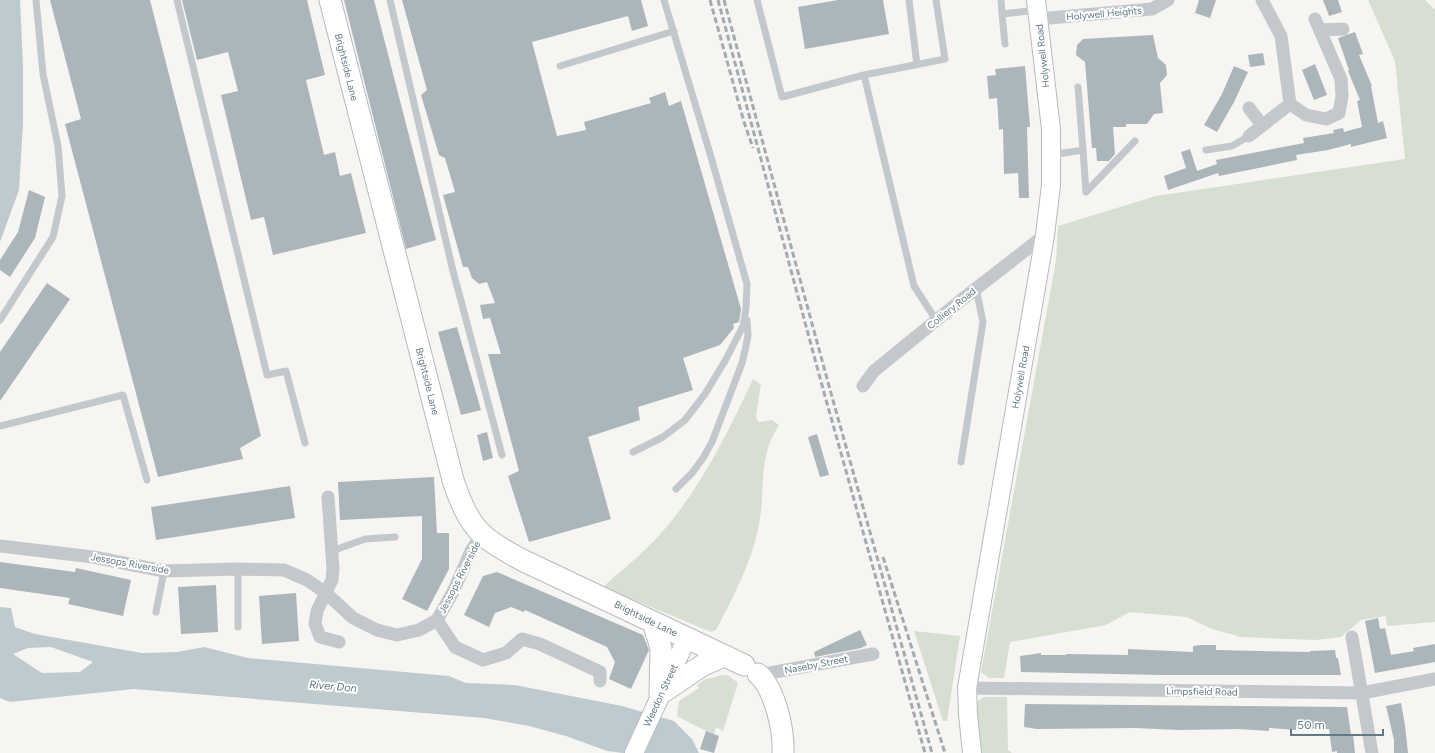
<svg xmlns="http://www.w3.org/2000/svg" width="1435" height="753" font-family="Figtree,sans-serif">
	<rect width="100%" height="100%" fill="#f6f5f1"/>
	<path fill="#d7ded2" d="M1368,0H1425L1435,10V622L1387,626L1386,616L1361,620L1341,637L1315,640L1241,637L1212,629L1187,617L1130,612L1106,625L1010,642L1004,678H989L981,672L1056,261L1058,226L1156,196L1405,159L1395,61Z
		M753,379L761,385L756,415L758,422L772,420L779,425C757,459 766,488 759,525C752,562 733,597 716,630L711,632L603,587C623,569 645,552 663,531C702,486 728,432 753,379Z
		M914,631L960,636L947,721H943Z
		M722,675L729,676L738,683L723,731L716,727L714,734L706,731L677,716L679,701L699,688L697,685L704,680Z
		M984,697H1007L1008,750L1012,753H979L973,712L977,702Z"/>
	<path fill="#bdcbcf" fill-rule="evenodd" d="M0,0H20L23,66V123L19,190L0,242Z
		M0,607L11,608L15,627L35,634L142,653L177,652L204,647L248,658L449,676L466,683L515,685L622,706L674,721L692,739L699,753H623L607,751L566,736L529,726L484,718L134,689L10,702L0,698ZM51,647L93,662L80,672L42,673L13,654L28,648Z"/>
	<path fill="#abb6ba" d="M50,0H150L261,436L240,448L243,459L158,477L65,124L81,119Z
		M182,0H307L325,75L306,80L324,155L335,152L340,176L351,173L366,233L273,255L264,217L251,220L221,95L238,91L228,52L197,60Z
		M344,0H374L436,240L406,249Z
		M402,0H641L648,26L632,31L628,16L532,42L557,136L586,130L584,122L651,103L649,98L665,92L669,106L681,101L741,309L739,322L733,324L734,328L720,345L683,358L693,390L638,407L640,420L588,437L611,519L529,542L508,476L519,471L488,354H501L490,318L483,319L480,305L495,303L487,282L479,284L472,278L468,267H463L443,195L455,192L445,158L439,155L421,95L427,90Z
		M838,0H883L889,34L805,49L798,7Z
		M1199,0H1216L1210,18L1195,13Z
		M1323,0H1338L1342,12L1329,16Z
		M1355,32L1363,54L1359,55L1372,86H1371L1378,123L1383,121L1387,138L1351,147V144L1328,150L1296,155L1297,160L1219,176L1218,173L1168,190L1164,176L1186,168L1181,152L1190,149L1197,171L1217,164L1216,160L1304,143L1303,138L1334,133L1333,130L1343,128L1344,132L1362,127L1357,101L1360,100L1348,71L1349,70L1338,38Z
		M1153,35L1158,58L1166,65L1167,75L1160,83L1163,113L1154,114L1147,124H1126V127H1113L1115,154L1109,161H1097L1096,148H1092L1085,62L1076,55L1077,45L1083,39Z
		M1263,53L1265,65L1250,67L1248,55Z
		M1315,64L1327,95L1314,100L1302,70Z
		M1025,66L1030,127H1027L1029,198H1019L1018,173L1004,174L1003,129L999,130L997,98L989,99L987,76L996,75L995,69Z
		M1234,66L1248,72L1234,102L1217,132L1204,125L1222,94Z
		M29,190L45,197L35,238L10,277L0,270V260L18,232Z
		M47,283L70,299L0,401V352Z
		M457,327L481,410L461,415L438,332Z
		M487,432L493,458L483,461L477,435Z
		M817,434L829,475L820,477L808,437Z
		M434,477L437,533H449V569L427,611L402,599L422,559V516L340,520L338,482Z
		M290,486L295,518L156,540L151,507Z
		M0,562L75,572L76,568L131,580L123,616L68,604L70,598L0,588Z
		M497,572L643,635L649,650L631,689L609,679L615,662L607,647L525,610L524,612L511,607L495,613L489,627L464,615L483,576Z
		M216,585L218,632L181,634L178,587Z
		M296,593L299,641L262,644L259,596Z
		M1378,618L1380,629L1385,628L1391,655L1414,651L1413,648L1435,644V662L1375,673L1365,621Z
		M860,630L867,645L861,648L815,657L814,652Z
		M1201,645H1216V650L1310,652V651L1335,650L1336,658H1338L1341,675H1162L1021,672L1020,656L1041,653V655H1066V654L1128,655V649L1193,652V646Z
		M1401,703L1405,725L1408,753H1394V740L1386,706Z
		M1025,704L1347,707L1351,734H1353L1355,753H1337V751L1332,752L1329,729L1296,728V730L1269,728V731L1239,729L1179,730L1135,728L1037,729L1024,727Z
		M706,731L719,736L714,753L700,749Z"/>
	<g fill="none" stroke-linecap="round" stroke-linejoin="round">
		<defs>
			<path id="secondary" d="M634,753L687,638
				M972,753L968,714L967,688L1045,235L1051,185V129L1036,0"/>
			<path id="primary" d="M330,0L453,480C459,499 468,522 483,535C494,545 509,553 522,560L744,665
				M653,622L661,648L660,694
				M758,674C775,689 784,730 783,753
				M660,694L703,665L724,656"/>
		</defs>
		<use href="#secondary" stroke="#b4bcbf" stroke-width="20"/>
		<use href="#primary" stroke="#b5bbbe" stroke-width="23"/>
		<path stroke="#c2c8cb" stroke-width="7" d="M177,0L267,375L286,371L305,443
			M390,0L452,267L502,455
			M757,0L782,97L864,75L914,286L936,320
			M909,0L917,65
			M1001,0L1002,14
			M1005,44L1002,14L1037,10
			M560,66L674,31
			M864,75L945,59L936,0
			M1083,150L1086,192
			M1206,150L1232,146L1249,136
			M1051,155L1083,150L1078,87
			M1086,192L1135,141
			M0,320L53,237L62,196L58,146L43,74L36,0
			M0,426L123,395L147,480
			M633,452L663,437L685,420L705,394L725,361L743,326L746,308L747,284L711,157L664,0
			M961,462L983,322L976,288
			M676,489L692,473L703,458L712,442L742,363L746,346L748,335L747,320
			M332,551L365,539L395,537
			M238,569V627
			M156,612L164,571"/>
		<path stroke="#c2c8cb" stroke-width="13" d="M1262,0L1281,36L1290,104L1306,115L1326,119L1339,113L1342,96L1341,79L1315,19
			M1038,19L1152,9L1168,0
			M1321,30L1343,29
			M1249,108L1262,125
			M1249,136L1290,104
			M863,386L874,371L960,301L1045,235
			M328,497L333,569L332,580L317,611L315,624L320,637L339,642
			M0,546L93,557L164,571L238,569L284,570L307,580L326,593L353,618L377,630L397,635L419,630L437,620L453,592L471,551L482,534
			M437,620L455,647L483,660L506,653L522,639L540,644L600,672V681
			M1352,637L1372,753
			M759,675L873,654
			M967,688L1362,693L1435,679"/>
		<use href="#secondary" stroke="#fff" stroke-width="18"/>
		<use href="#primary" stroke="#fff" stroke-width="21"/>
		<path stroke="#a2abb0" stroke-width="3" stroke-dasharray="6 3" stroke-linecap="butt" d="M710,0L744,122L753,148
			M718,0L823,389L925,753
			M724,0L829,386L932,753
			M883,557L945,753"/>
	</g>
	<g text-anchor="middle" stroke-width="4" stroke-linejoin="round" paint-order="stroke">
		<g font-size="10" fill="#617a86" stroke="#fff">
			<text transform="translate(1104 13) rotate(-5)" y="4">Holywell Heights</text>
			<text transform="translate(1042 56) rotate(-96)" y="4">Holywell Road</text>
			<text transform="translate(347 67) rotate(76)" y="4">Brightside Lane</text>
			<text transform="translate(951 308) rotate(-39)" y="4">Colliery Road</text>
			<text transform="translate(1020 377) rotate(-80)" y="4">Holywell Road</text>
			<text transform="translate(428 381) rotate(76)" y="4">Brightside Lane</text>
			<text transform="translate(130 563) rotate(10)" y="4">Jessops Riverside</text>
			<text transform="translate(459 577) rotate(-63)" y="4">Jessops Riverside</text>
			<text transform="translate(646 618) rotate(26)" y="4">Brightside Lane</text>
			<text transform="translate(816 664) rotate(-11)" y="4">Naseby Street</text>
			<text transform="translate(1202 691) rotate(1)" y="4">Limpsfield Road</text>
			<text transform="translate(660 695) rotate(-65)" y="4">Weedon Street</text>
		</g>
		<g font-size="11" font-style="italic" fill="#58767c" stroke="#fff">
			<text transform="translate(333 686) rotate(5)" y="4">River Don</text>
		</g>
	</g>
	<path d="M1291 729v6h92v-6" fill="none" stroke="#617a86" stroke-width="2"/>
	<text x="1297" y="729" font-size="12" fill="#617a86" stroke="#ffffff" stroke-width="3" paint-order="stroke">50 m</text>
</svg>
